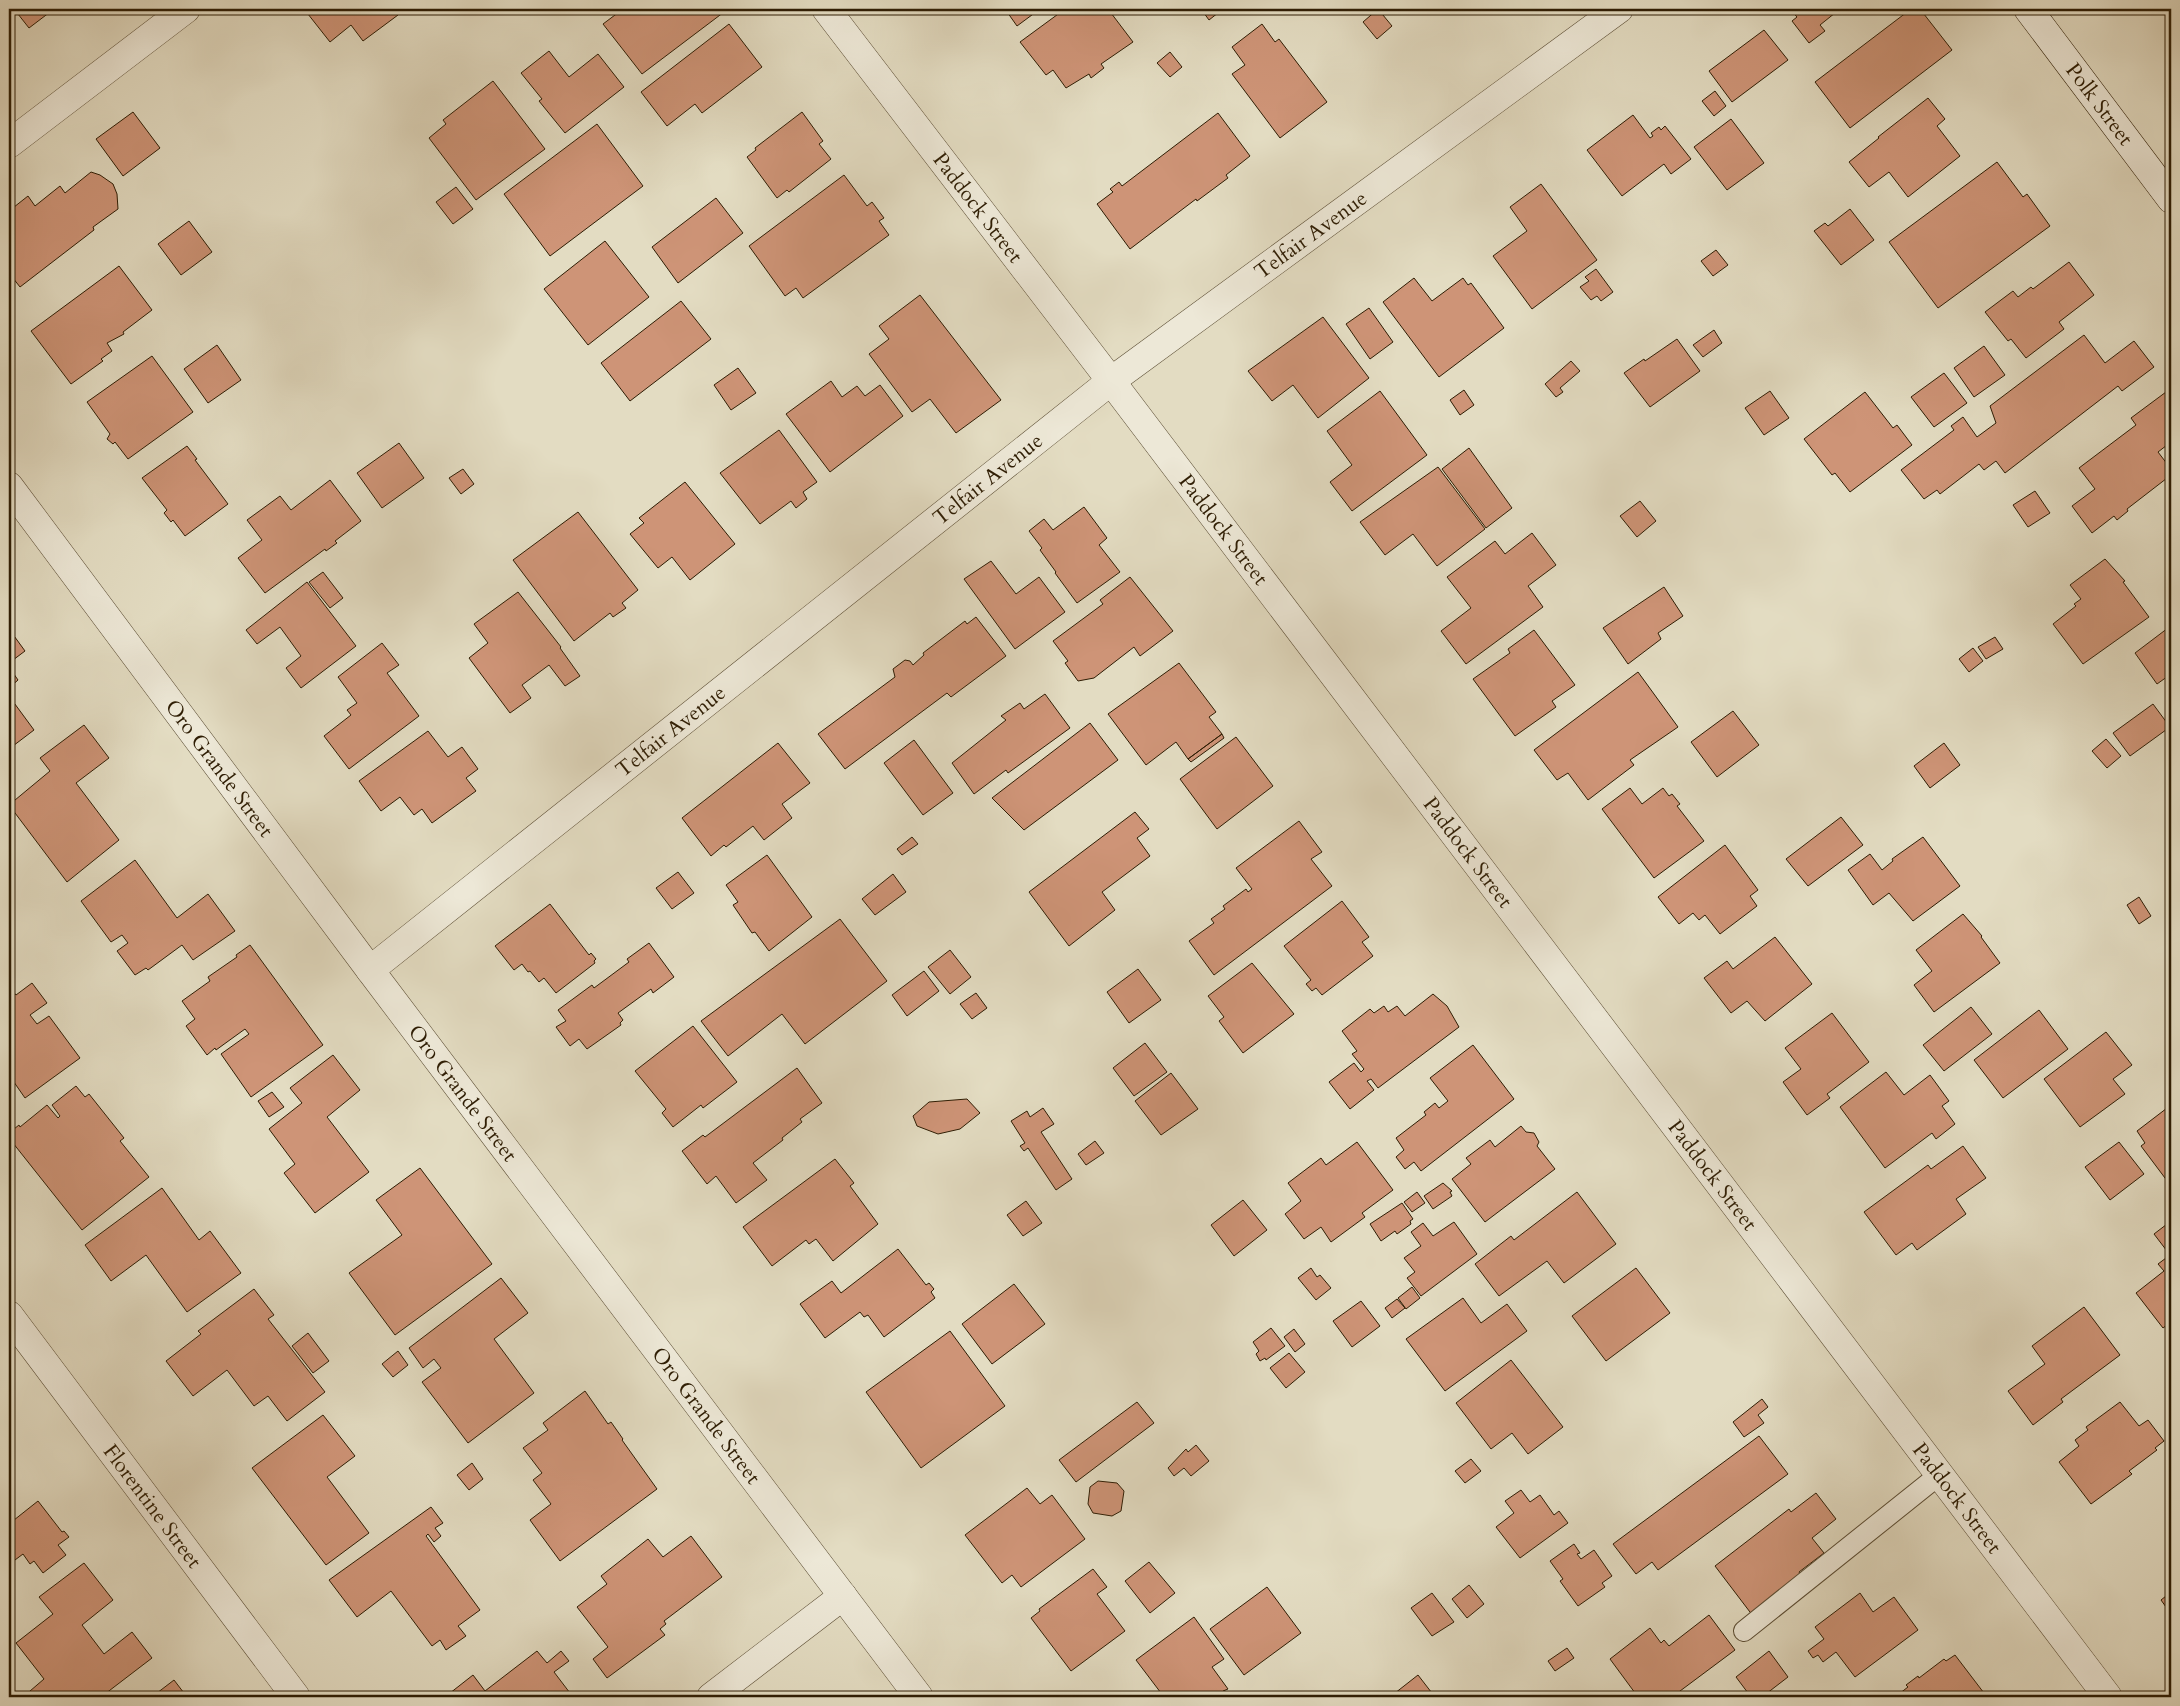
<svg xmlns="http://www.w3.org/2000/svg" width="2180" height="1706" font-family="Cardo,serif">
	<rect width="100%" height="100%" fill="#e3dcc2"/>
	<filter id="stains"><feTurbulence type="fractalNoise" baseFrequency=".004" numOctaves="4"/><feColorMatrix values="0 0 0 0 .2 0 0 0 0 .09 0 0 0 0 .02 0 0 0 .5 -.17"/></filter>
	<radialGradient id="worn" r=".72"><stop offset=".6" stop-color="#630" stop-opacity="0"/><stop offset="1" stop-color="#630" stop-opacity=".3"/></radialGradient>
	<path fill="#ce9477" stroke="#2e1d04" d="M14,9H54L29,28Z
		M304,9H394L398,15L363,41L351,25L330,42Z
		M623,9H728L642,74L603,24Z
		M1005,9H1040L1017,26Z
		M1065,9H1108L1133,42L1101,64L1104,68L1091,78L1089,74L1066,88L1053,70L1046,75L1020,42Z
		M1201,9H1223L1209,20Z
		M1378,9L1392,26L1377,39L1363,22Z
		M1790,9H1840L1820,25L1825,31L1809,43L1792,21L1797,17Z
		M1911,9H1920L1952,50L1850,128L1815,82Z
		M729,24L762,67L702,113L695,104L667,126L641,92Z
		M1262,24L1275,42L1279,39L1327,102L1280,138L1232,74L1245,65L1232,47Z
		M1764,30L1788,60L1732,102L1709,71Z
		M549,51L569,77L598,54L624,87L565,133L539,101L542,99L521,73Z
		M1170,52L1182,67L1170,77L1157,63Z
		M493,81L545,149L476,200L429,138L446,124L443,120Z
		M1715,91L1726,106L1714,116L1702,101Z
		M1928,98L1945,119L1937,126L1960,156L1908,197L1889,172L1869,187L1849,162L1879,138L1878,137Z
		M133,112L160,148L123,176L96,139Z
		M802,112L823,141L819,144L831,159L789,192L787,190L777,198L747,157L756,150L755,148Z
		M1218,113L1250,156L1226,175L1228,178L1197,201L1196,199L1130,249L1097,204L1113,192L1110,189L1119,182L1122,186Z
		M1633,115L1650,138L1653,136L1651,133L1659,127L1661,130L1665,126L1691,159L1671,174L1664,164L1622,196L1587,150Z
		M1731,119L1764,163L1727,190L1694,147Z
		M597,124L643,186L550,256L504,194Z
		M1997,162L2023,197L2027,194L2050,226L1938,308L1889,242Z
		M91,172L100,175L113,184L117,194L118,209L93,227L94,230L20,287L9,273V211L28,196L35,206L60,186L65,193Z
		M844,175L867,206L872,202L884,218L879,221L889,235L803,298L796,288L785,296L749,246Z
		M1541,184L1597,260L1532,309L1493,256L1527,231L1510,207Z
		M456,187L473,209L453,224L436,202Z
		M716,198L743,233L678,283L652,247Z
		M1850,209L1874,240L1841,265L1814,231L1825,223L1828,226Z
		M189,221L212,252L181,275L158,244Z
		M605,241L649,297L588,345L544,289Z
		M1716,250L1728,265L1713,276L1701,261Z
		M2069,262L2094,295L2059,322L2064,329L2026,358L2011,339L2008,341L1985,312L2013,291L2018,297L2031,287L2033,289Z
		M119,266L152,310L123,332L124,334L107,343L112,351L101,359L103,361L71,384L31,331Z
		M1596,269L1613,292L1601,301L1597,296L1591,300L1580,287L1589,281L1585,277Z
		M1414,278L1432,301L1463,278L1468,285L1471,283L1504,328L1439,377L1383,302Z
		M920,295L1001,400L956,433L930,399L912,412L869,354L889,339L879,326Z
		M681,301L711,339L630,401L601,363Z
		M1369,308L1393,342L1370,359L1346,324Z
		M1323,317L1369,378L1318,418L1293,385L1272,401L1248,371Z
		M1714,330L1722,343L1703,357L1693,345Z
		M2084,335L2105,363L2134,341L2154,367L2122,391L2118,386L2005,473L1996,461L1984,470L1979,464L1940,494L1937,490L1924,499L1901,470L1954,430L1951,426L1963,417L1977,437L1996,423L1990,406Z
		M1677,339L1700,371L1650,407L1624,373L1644,359L1645,361Z
		M217,345L241,380L208,403L184,369Z
		M1984,346L2005,375L1974,397L1954,368Z
		M152,356L193,412L128,459L115,442L113,444L107,439L110,434L87,402Z
		M1571,361L1580,371L1560,388L1563,392L1556,397L1545,384Z
		M738,368L756,393L731,410L714,385Z
		M1944,373L1967,403L1934,427L1911,397Z
		M831,381L842,397L857,386L865,396L880,385L903,416L830,472L786,414Z
		M1464,390L1474,405L1460,415L1450,400Z
		M1380,391L1427,455L1352,511L1330,482L1352,465L1327,431Z
		M1770,391L1789,418L1764,435L1745,408Z
		M1865,392L1893,428L1897,425L1912,445L1850,492L1835,473L1832,475L1804,439Z
		M2166,392L2171,400V442L2158,452L2171,469V475L2127,509L2128,511L2117,520L2114,516L2092,533L2072,506L2095,489L2079,468L2136,425L2131,418Z
		M779,430L817,482L803,492L807,499L796,508L791,501L760,524L720,473Z
		M399,443L424,478L382,508L357,473Z
		M187,446L197,459L195,460L228,504L185,536L173,520L171,522L164,513L167,510L142,478Z
		M1469,448L1512,508L1486,528L1442,469Z
		M1438,467L1485,529L1437,566L1413,534L1385,555L1360,522Z
		M463,469L474,484L461,494L449,478Z
		M330,480L361,521L335,541L337,543L326,551L325,549L265,593L238,558L262,540L247,520L280,496L291,510Z
		M685,482L735,544L690,580L672,557L658,568L630,534L644,523L639,518Z
		M2035,491L2050,513L2028,527L2013,505Z
		M1640,501L1656,521L1637,537L1620,516Z
		M1084,507L1107,538L1099,545L1120,572L1077,603L1055,573L1056,572L1040,550L1042,548L1029,531L1044,519L1053,530Z
		M578,512L638,590L622,603L626,608L613,617L610,613L574,641L513,560Z
		M1532,533L1556,565L1528,586L1543,607L1466,664L1441,631L1471,608L1447,577L1495,541L1505,554Z
		M2105,559L2125,581L2123,582L2149,617L2083,664L2053,624L2076,606L2074,604L2081,599L2070,585Z
		M991,561L1016,594L1039,577L1065,612L1015,649L964,579Z
		M323,572L343,598L330,608L309,582Z
		M1130,577L1173,631L1140,656L1134,647L1094,678L1078,681L1065,663L1068,661L1053,641L1103,604L1100,600Z
		M307,582L356,646L301,688L286,668L301,656L280,627L257,644L246,630Z
		M1664,587L1683,616L1658,633L1661,639L1628,664L1603,628Z
		M518,592L561,647L560,648L580,676L565,686L549,665L522,685L531,698L510,713L469,658L488,643L474,624Z
		M976,617L1006,656L951,697L947,693L845,769L818,734L895,677L893,669L905,660L910,661L913,665L924,655L923,653L965,621L967,624Z
		M2168,628L2171,632V674L2157,684L2135,653Z
		M9,629L25,651L9,663Z
		M1534,630L1575,685L1552,701L1556,707L1515,736L1473,679L1510,653L1508,649Z
		M1995,637L2003,649L1986,659L1978,647Z
		M382,643L399,665L387,673L419,716L349,769L324,736L351,715L347,710L357,703L338,677Z
		M1973,648L1983,661L1969,672L1959,659Z
		M1179,663L1216,712L1209,717L1222,734L1188,759L1176,742L1146,765L1108,714Z
		M9,667L18,680L9,688Z
		M1638,672L1678,727L1630,760L1634,765L1588,800L1568,773L1557,780L1534,750Z
		M1045,694L1070,728L1008,773L1006,770L974,794L952,763L1006,720L1001,716L1020,703L1024,709Z
		M9,696L34,730L9,749Z
		M2153,704L2170,727L2130,756L2113,733Z
		M1733,711L1759,745L1717,777L1691,742Z
		M1090,723L1118,760L1024,830L992,798Z
		M84,725L109,758L76,783L119,840L67,882L9,805L50,771L40,758Z
		M428,731L448,757L462,747L478,769L466,778L476,791L432,823L422,809L414,815L400,797L381,811L359,781Z
		M1222,734L1224,738L1191,762L1188,759Z
		M1236,737L1273,786L1217,829L1180,779Z
		M2106,739L2121,756L2107,768L2092,751Z
		M914,740L953,793L923,815L884,763Z
		M778,743L810,783L782,804L792,818L764,840L753,826L726,847L724,845L711,856L682,818Z
		M1944,743L1960,765L1930,788L1914,766Z
		M1630,788L1642,804L1663,788L1669,796L1672,794L1680,804L1677,806L1704,841L1654,878L1602,809Z
		M1135,812L1149,829L1137,838L1150,856L1102,892L1115,910L1069,946L1029,892Z
		M1841,817L1863,845L1808,886L1786,859Z
		M1299,821L1322,852L1311,859L1332,886L1214,975L1189,941L1214,923L1211,919L1225,909L1223,906L1246,889L1248,892L1252,889L1236,868Z
		M912,837L918,844L902,855L897,849Z
		M1923,837L1960,886L1913,921L1889,893L1873,905L1848,870L1870,854L1882,870L1893,861L1892,859Z
		M1725,845L1758,890L1750,896L1757,906L1720,934L1705,915L1699,920L1693,913L1679,924L1658,897Z
		M767,855L812,917L769,951L755,932L752,933L733,905L738,902L726,885Z
		M135,860L177,918L208,894L235,931L193,960L182,945L148,970L146,968L135,975L117,951L128,943L122,935L111,942L81,901Z
		M678,872L694,893L672,909L656,888Z
		M893,874L906,892L875,915L862,899Z
		M2139,897L2151,916L2139,924L2127,905Z
		M1342,901L1369,937L1362,942L1373,956L1322,995L1316,988L1312,991L1306,984L1311,980L1284,946Z
		M550,904L589,955L591,953L596,959L594,961L595,963L556,993L544,978L539,982L530,971L528,972L522,964L514,970L495,946Z
		M1963,914L1982,936L1981,937L2000,963L1934,1012L1914,985L1932,971L1916,950Z
		M840,919L887,981L805,1044L782,1014L728,1056L701,1021Z
		M1775,937L1812,984L1765,1021L1747,1001L1731,1013L1704,978L1727,961L1733,969Z
		M649,943L674,977L653,993L651,989L618,1013L623,1020L620,1023L621,1025L587,1049L579,1039L570,1046L556,1027L566,1021L558,1010L592,985L594,988L629,962L627,959Z
		M250,945L323,1045L251,1097L221,1054L249,1034L245,1029L216,1050L215,1048L207,1055L186,1026L195,1019L182,1001L210,981L208,977L237,957L236,955Z
		M950,950L971,977L950,994L928,967Z
		M1252,963L1294,1014L1243,1053L1219,1021L1224,1017L1208,996Z
		M1138,969L1161,1000L1129,1023L1107,992Z
		M924,971L939,991L907,1016L892,995Z
		M32,983L47,1003L30,1015L37,1024L49,1016L80,1058L25,1098L9,1075V990L11,989L16,995Z
		M976,993L987,1008L972,1019L960,1004Z
		M1433,994L1447,1006L1459,1027L1378,1088L1371,1079L1367,1081L1374,1090L1350,1109L1329,1082L1354,1063L1361,1072L1364,1069L1352,1054L1357,1051L1342,1031L1370,1009L1374,1013L1384,1006L1388,1012L1397,1006L1405,1016Z
		M1971,1007L1992,1034L1944,1071L1923,1045Z
		M2039,1010L2068,1049L2003,1098L1974,1060Z
		M1832,1013L1869,1062L1827,1094L1830,1098L1807,1115L1783,1082L1801,1069L1785,1048Z
		M693,1026L737,1082L703,1108L701,1105L673,1127L662,1113L666,1109L635,1071Z
		M2106,1032L2132,1065L2113,1079L2125,1094L2080,1127L2044,1079Z
		M1145,1043L1167,1072L1134,1096L1113,1068Z
		M1473,1045L1514,1099L1421,1171L1414,1162L1405,1169L1396,1157L1404,1150L1396,1138L1426,1115L1424,1112L1435,1103L1439,1108L1448,1101L1430,1078Z
		M333,1055L360,1090L327,1117L369,1172L315,1213L284,1173L295,1164L269,1129L302,1103L290,1088Z
		M797,1068L822,1103L800,1119L802,1122L782,1138L783,1140L753,1163L767,1180L736,1203L716,1176L707,1184L682,1151L703,1135L705,1137Z
		M1886,1072L1904,1095L1930,1075L1949,1101L1942,1106L1955,1124L1936,1139L1932,1133L1885,1168L1840,1107Z
		M1171,1073L1198,1109L1161,1135L1135,1101Z
		M76,1086L85,1097L89,1094L124,1138L120,1141L149,1177L82,1230L9,1138V1133L19,1125L20,1127L47,1105L58,1118L60,1116L52,1105Z
		M272,1092L284,1107L269,1117L258,1101Z
		M967,1099L980,1113L960,1129L938,1134L917,1126L913,1116L929,1102Z
		M2171,1105V1186L2141,1146L2145,1143L2137,1131Z
		M1043,1108L1054,1124L1041,1132L1072,1179L1056,1190L1028,1148L1024,1151L1020,1146L1025,1143L1011,1121L1027,1111L1030,1117Z
		M1521,1126L1526,1132L1534,1133L1539,1142L1537,1146L1555,1169L1485,1222L1452,1179L1471,1164L1466,1158L1490,1140L1495,1147Z
		M1095,1141L1104,1153L1086,1165L1078,1154Z
		M1357,1142L1393,1190L1362,1213L1365,1217L1331,1242L1321,1227L1304,1239L1285,1214L1301,1201L1288,1183L1321,1158L1326,1165Z
		M2119,1142L2144,1174L2110,1200L2085,1167Z
		M1963,1146L1986,1178L1956,1199L1966,1214L1917,1250L1912,1243L1896,1255L1864,1212L1928,1165L1931,1169Z
		M835,1159L854,1183L850,1186L878,1224L833,1261L816,1239L809,1244L806,1240L772,1266L743,1227Z
		M420,1168L492,1264L395,1335L349,1273L402,1235L376,1200Z
		M1443,1183L1452,1191L1450,1192L1452,1196L1433,1209L1424,1196Z
		M162,1188L199,1240L210,1231L241,1273L187,1312L146,1255L111,1281L85,1245Z
		M1417,1192L1425,1203L1412,1212L1404,1202Z
		M1577,1192L1616,1244L1564,1283L1547,1261L1499,1296L1475,1264L1511,1236L1514,1240Z
		M1243,1200L1267,1230L1234,1256L1211,1225Z
		M1026,1201L1042,1223L1023,1236L1007,1215Z
		M1402,1203L1413,1219L1410,1221L1411,1224L1397,1234L1395,1231L1381,1241L1370,1224Z
		M2171,1221V1322L2163,1328L2136,1293L2164,1271L2158,1264L2170,1255L2154,1234Z
		M1454,1222L1477,1254L1421,1296L1407,1278L1415,1272L1404,1258L1421,1246L1411,1232L1423,1223L1433,1236Z
		M898,1249L926,1285L929,1283L934,1289L931,1292L935,1298L884,1337L868,1315L864,1317L860,1312L825,1338L800,1304L832,1281L841,1293Z
		M1311,1268L1317,1277L1320,1275L1331,1288L1316,1300L1298,1278Z
		M1636,1268L1670,1313L1606,1361L1572,1316Z
		M501,1278L528,1313L494,1339L534,1393L468,1443L422,1382L441,1368L434,1359L423,1368L409,1348Z
		M1014,1284L1045,1324L992,1364L962,1324Z
		M1412,1287L1420,1298L1406,1309L1398,1298Z
		M254,1289L274,1315L268,1319L325,1392L287,1421L268,1396L254,1406L227,1370L193,1396L166,1361L201,1334L198,1331Z
		M1463,1298L1481,1323L1507,1304L1527,1331L1445,1391L1406,1339Z
		M1397,1299L1405,1308L1392,1318L1385,1308Z
		M1361,1301L1380,1326L1352,1347L1333,1321Z
		M2084,1307L2120,1355L2061,1399L2063,1402L2033,1425L2008,1391L2045,1364L2032,1346Z
		M1271,1328L1285,1346L1266,1360L1265,1358L1260,1361L1256,1354L1259,1351L1253,1342Z
		M1294,1329L1305,1344L1295,1352L1284,1337Z
		M950,1331L1005,1406L921,1468L866,1392Z
		M308,1333L329,1361L313,1373L292,1346Z
		M398,1351L408,1365L393,1377L382,1364Z
		M1289,1353L1305,1372L1286,1388L1270,1368Z
		M1511,1360L1563,1427L1528,1454L1512,1433L1491,1449L1456,1403Z
		M585,1391L608,1424L611,1422L623,1439L622,1440L657,1489L560,1561L530,1520L551,1504L533,1480L542,1473L523,1448L548,1430L543,1423Z
		M1762,1399L1768,1407L1758,1415L1764,1423L1744,1437L1733,1422Z
		M1137,1402L1154,1423L1076,1482L1059,1460Z
		M2120,1402L2139,1426L2148,1420L2164,1441L2155,1448L2157,1450L2129,1471L2132,1474L2091,1504L2059,1462L2079,1446L2075,1440L2088,1430L2086,1427Z
		M323,1415L355,1456L327,1477L369,1533L326,1565L252,1468Z
		M1759,1436L1788,1474L1658,1570L1652,1562L1636,1574L1613,1544Z
		M1196,1445L1209,1461L1191,1476L1184,1468L1174,1476L1168,1468L1186,1449L1188,1452Z
		M1471,1459L1481,1471L1465,1483L1455,1471Z
		M472,1463L483,1479L469,1490L457,1475Z
		M1098,1481L1117,1483L1124,1491L1121,1511L1112,1516L1093,1513L1088,1504L1090,1487Z
		M1027,1488L1040,1504L1052,1495L1085,1539L1021,1587L1012,1575L1002,1583L965,1535Z
		M1521,1490L1530,1502L1540,1495L1554,1515L1559,1511L1568,1523L1520,1558L1496,1527L1514,1513L1505,1501Z
		M1816,1493L1836,1519L1812,1538L1824,1553L1799,1572L1802,1577L1753,1616L1715,1566L1789,1509L1791,1512Z
		M38,1501L62,1532L64,1531L69,1537L58,1545L66,1555L43,1573L34,1561L30,1564L23,1554L11,1563L9,1561V1524Z
		M431,1507L443,1523L435,1528L441,1536L434,1542L428,1534L426,1536L480,1610L458,1626L466,1636L446,1650L440,1640L432,1646L391,1591L357,1617L329,1580Z
		M691,1536L722,1577L664,1621L666,1624L660,1629L665,1635L607,1678L593,1659L608,1647L577,1607L607,1584L601,1576L648,1539L663,1557Z
		M1574,1544L1580,1553L1577,1554L1581,1559L1594,1550L1612,1576L1602,1583L1605,1587L1578,1606L1560,1581L1563,1579L1550,1561Z
		M1149,1562L1175,1593L1150,1613L1125,1581Z
		M84,1563L113,1600L82,1625L104,1654L132,1632L152,1658L101,1697H23L44,1679L16,1643L53,1614L39,1597Z
		M1093,1569L1107,1587L1097,1594L1125,1631L1071,1671L1031,1618L1040,1611L1039,1609Z
		M1469,1585L1484,1604L1467,1618L1452,1599Z
		M1267,1587L1301,1633L1244,1675L1210,1629Z
		M2171,1592V1614L2161,1600Z
		M1432,1593L1454,1622L1432,1636L1411,1608Z
		M1860,1593L1873,1612L1894,1597L1918,1630L1855,1677L1836,1652L1823,1662L1818,1655L1813,1658L1808,1651L1824,1639L1815,1627Z
		M1709,1615L1735,1650L1672,1697H1638L1610,1659L1650,1628L1661,1643L1664,1640L1669,1646Z
		M1194,1617L1224,1659L1212,1667L1228,1689L1223,1691L1228,1697H1164L1136,1660Z
		M1567,1648L1574,1658L1555,1671L1548,1661Z
		M537,1651L547,1663L561,1651L569,1661L554,1672L573,1697H445L473,1675L485,1691Z
		M1769,1651L1788,1677L1762,1697H1751L1736,1677Z
		M1955,1655L1987,1697H1895L1908,1687L1906,1685L1918,1676L1919,1678L1944,1659L1946,1661Z
		M1418,1675L1435,1697H1390Z
		M174,1680L187,1697H154L158,1694L157,1693Z"/>
	<g fill="none" stroke-linecap="round" stroke-linejoin="round">
		<defs>
			<path id="lane" d="M1744,1631L1939,1475"/>
			<g id="street">
				<path id="s1" d="M826,9L1111,381L2108,1697"/>
				<path d="M9,144L186,9"/>
				<path id="s2" d="M9,486L370,970L919,1697"/>
				<path id="s3" d="M370,970L1111,381L1619,9"/>
				<path id="s4" d="M9,1315L296,1697"/>
				<path d="M711,1697L843,1596"/>
			</g>
			<g id="secondary">
				<path id="s5" d="M2028,9L2171,199"/>
			</g>
		</defs>
		<use href="#lane" stroke="#5b4d34" stroke-width="22"/>
		<use href="#street" stroke="#5b4d34" stroke-width="29"/>
		<use href="#secondary" stroke="#2e1d04" stroke-width="29"/>
		<use href="#lane" stroke="#ede8d7" stroke-width="20"/>
		<use href="#street" stroke="#ede8d7" stroke-width="28"/>
		<use href="#secondary" stroke="#ede8d7" stroke-width="28"/>
	</g>
	<g text-anchor="middle" stroke-width="4" stroke-linejoin="round" paint-order="stroke">
		<g font-size="21" fill="#2e1d04" stroke="#ede8d7">
			<text dy="7" stroke="none"><textPath href="#s5" startOffset="119">Polk Street</textPath></text>
			<text dy="7" stroke="none"><textPath href="#s1" startOffset="250">Paddock Street</textPath></text>
			<text dy="7" stroke="none"><textPath href="#s3" startOffset="1194">Telfair Avenue</textPath></text>
			<text dy="7" stroke="none"><textPath href="#s3" startOffset="789">Telfair Avenue</textPath></text>
			<text dy="7" stroke="none"><textPath href="#s1" startOffset="655">Paddock Street</textPath></text>
			<text dy="7" stroke="none"><textPath href="#s3" startOffset="384">Telfair Avenue</textPath></text>
			<text dy="7" stroke="none"><textPath href="#s2" startOffset="352">Oro Grande Street</textPath></text>
			<text dy="7" stroke="none"><textPath href="#s1" startOffset="1060">Paddock Street</textPath></text>
			<text dy="7" stroke="none"><textPath href="#s2" startOffset="758">Oro Grande Street</textPath></text>
			<text dy="7" stroke="none"><textPath href="#s1" startOffset="1465">Paddock Street</textPath></text>
			<text dy="7" stroke="none"><textPath href="#s2" startOffset="1162">Oro Grande Street</textPath></text>
			<text dy="7" stroke="none"><textPath href="#s1" startOffset="1870">Paddock Street</textPath></text>
			<text dy="7" stroke="none"><textPath href="#s4" startOffset="239">Florentine Street</textPath></text>
		</g>
	</g>
	<rect width="2180" height="1706" fill="none" stroke="#e3dcc2" stroke-width="30"/>
	<rect x="10" y="10" width="2160" height="1686" fill="none" stroke="#2e1d04" stroke-width="2.5"/>
	<rect x="15" y="15" width="2150" height="1676" fill="none" stroke="#2e1d04"/>
	<rect width="100%" height="100%" filter="url(#stains)"/>
	<rect width="100%" height="100%" fill="url(#worn)"/>
</svg>
